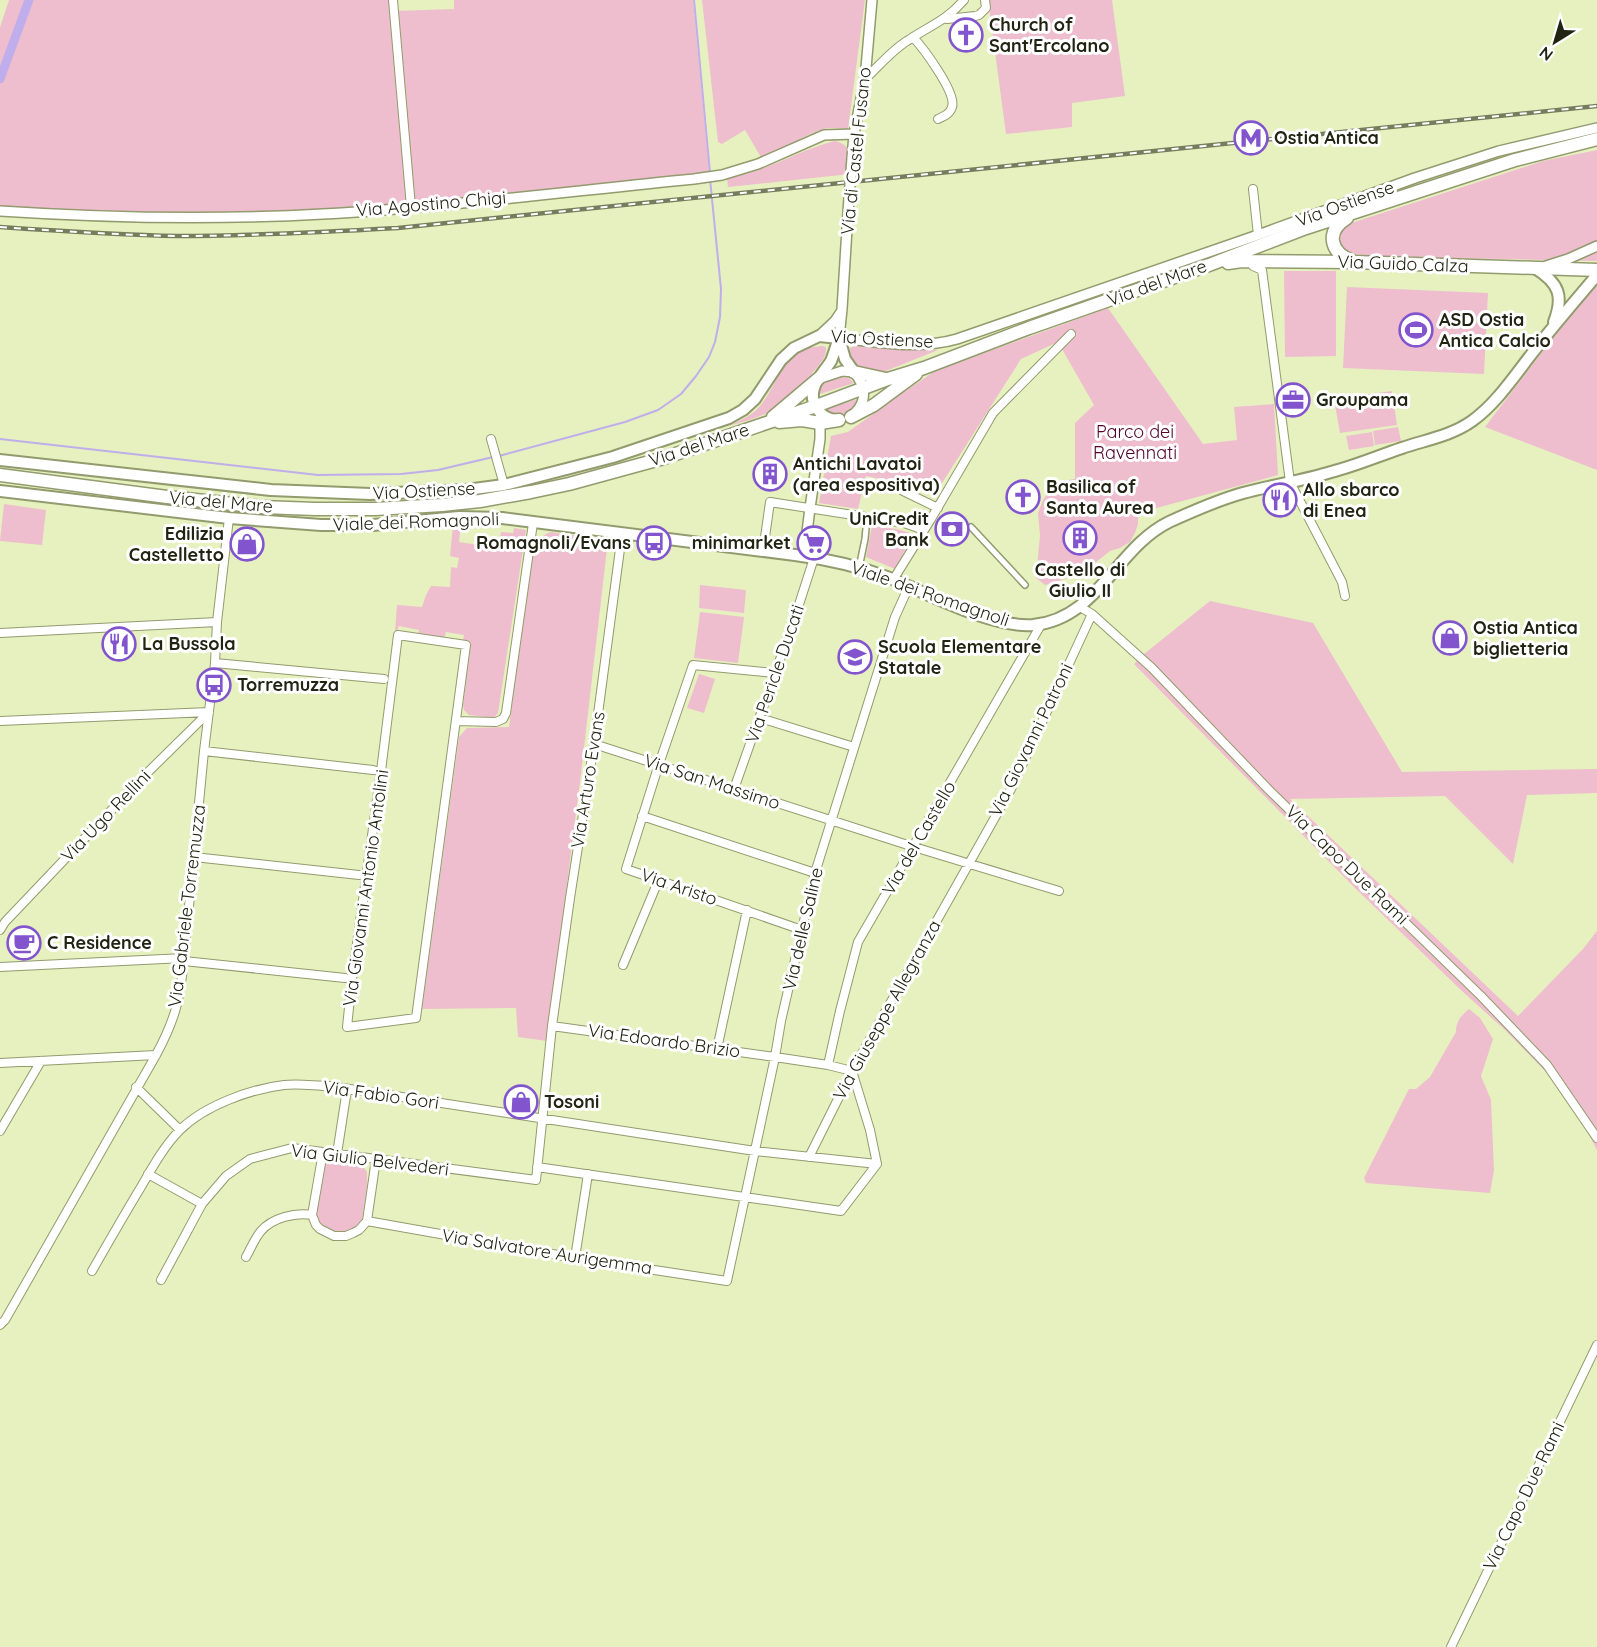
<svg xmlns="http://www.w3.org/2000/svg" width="1597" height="1647" font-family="Quicksand,sans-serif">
	<rect width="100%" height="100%" fill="#e6f1bf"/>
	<path fill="#eebece" d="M9,0H393L395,11L454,9V0H693L710,181L411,207L238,216L0,211V27Z
		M702,0H865L848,129C840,129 831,127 824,129C802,135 783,150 762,159L745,130L722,144L718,142Z
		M988,0H1112L1125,96L1072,103V127L1006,134Z
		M835,141C854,146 850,158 850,174L728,187L727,178C765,173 798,150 835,141Z
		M1597,150V261L1345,256L1340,242L1342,226L1543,161Z
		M1284,271H1336V356L1285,357Z
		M1597,280V470L1485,427Z
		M1347,287L1488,293L1484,374L1343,368Z
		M1108,308L1203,444L1237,440L1234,407L1274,404L1278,475L1138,513V524L1135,533L1130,542L1120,548L1110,551L1081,574L1045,585L1036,578L1040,535L1038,513L1043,500L1054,484L1061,481L1075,479V423L1094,405L1058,342L1021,359L937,491L866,476L858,509L819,503L831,436L848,432L898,396L935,371Z
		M856,345L938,350L876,375C862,369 850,364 850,348Z
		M822,346L826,347C827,356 820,364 814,371C787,407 770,415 729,426C737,422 746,418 754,412C774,395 778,362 803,350C808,347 816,347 822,346Z
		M839,377L849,378L854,383L817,395C818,384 830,380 839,377Z
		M1392,391L1397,425L1340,433L1334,399Z
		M858,399V406C845,415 836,419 822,410Z
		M1398,427L1401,441L1375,445L1373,431Z
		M1372,432L1374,446L1349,450L1346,436Z
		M4,504L46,510L42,545L0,541Z
		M453,525H461L459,542L498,548L501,532L513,533L514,528L526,530L498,713L494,718L469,715L464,710L463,705L471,644L463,641L464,635L446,632L444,639L418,635L419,630L399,626L397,631H395L397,605L422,607L426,595L431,586L450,587L451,567L457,568L459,558L450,556Z
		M872,526L896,529L914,534L895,569L866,557Z
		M550,532L608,540L581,774L547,1041L518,1037L516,1008L422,1009L459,737L467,728L509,727L533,550C535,541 542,536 550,532Z
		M700,585L746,590L744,613L699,608Z
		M1210,601L1313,623L1402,772L1597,769V793L1527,795L1513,864L1445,796L1290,799L1518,1016L1583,949L1597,931V1150L1587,1131L1547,1073L1505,1030L1462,991L1356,889L1134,664L1144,654Z
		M700,612L744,617L738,663L694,658Z
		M699,674L715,679L704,713L687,708Z
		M1469,1009L1480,1018L1493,1039L1481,1076L1491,1100L1494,1170L1490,1193L1366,1183L1364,1178L1409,1089H1416L1430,1077L1456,1032C1456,1021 1461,1016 1469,1009Z
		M325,1158L358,1163L362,1165L367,1172V1186L362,1220L354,1231C332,1235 321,1235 315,1210Z"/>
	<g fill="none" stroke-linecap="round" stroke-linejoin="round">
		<path stroke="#bfaeeb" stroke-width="2" d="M694,0L710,173
			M0,439L318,475L401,474L438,470L493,457
			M499,456L625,422L658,410L681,394L696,376L709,357L715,342L720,317L721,289L710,179"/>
		<path stroke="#bfaeeb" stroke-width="9" d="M0,79L29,0"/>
		<defs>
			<path id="pedestrian" d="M971,527L1025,585
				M859,568L865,539L867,518"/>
			<path id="minor" d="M393,0L411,207
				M947,19L975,16L979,15L986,8L985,0
				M913,37C923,48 957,93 952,107C950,114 944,116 938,119
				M865,79C878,67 891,51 907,41C929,26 946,21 964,0
				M1253,189L1258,235
				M1253,266L1262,270L1290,482L1342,582L1345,596
				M491,439L504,485
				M903,491L938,508
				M763,551L770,502L904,523L924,530
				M893,580L931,519L993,413L1071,334
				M1080,607L1092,614L1152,668L1269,790L1481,996L1547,1065L1597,1138
				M0,633L217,622
				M398,635L466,645L416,1018L347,1027L352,979L381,771Z
				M215,663L384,679
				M775,673L693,665L659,764L626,869L802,930
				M760,718L854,747
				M0,721L209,712
				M456,721L496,722L503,719L506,713L533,523
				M594,744L914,847L1059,891
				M204,751L373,770
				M734,789L794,620L814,558
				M642,816L815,873
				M194,857L359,875
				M0,930L5,922L143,777L209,712
				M184,961L345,978
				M623,965L659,879
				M0,967L184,958
				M717,1049L747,910
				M0,1063L156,1055
				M828,1065L840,1011L858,942L1042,623
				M136,1087L180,1130
				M0,1131L41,1061
				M323,1152L312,1215L316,1225L320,1229L334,1236H346L353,1233L359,1230L367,1221L376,1159
				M337,1154L347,1089
				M809,1157L852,1071L1011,789L1092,614
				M537,1167L841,1211L877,1164L870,1130L852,1071L828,1065L775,1057L552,1026
				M148,1174L202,1204
				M367,1221L575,1258L727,1281L775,1057L781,1021L815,873L895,617L909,586
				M246,1257C251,1248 255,1238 261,1231C272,1218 295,1212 312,1215
				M575,1258L588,1174
				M92,1271C108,1243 124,1215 141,1187C152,1168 164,1146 180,1130C204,1106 250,1089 284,1085C299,1083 315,1086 330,1086L755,1151L877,1164
				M161,1280L202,1204L226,1176L250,1159L292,1148L536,1180L552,1026L570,898L594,744L622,534
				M0,1325L5,1320L156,1055C176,1018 180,999 184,958L204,751L215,663L217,622L229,518
				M1451,1647L1597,1345"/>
			<path id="tertiary" d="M852,158L854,134L865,79L872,0
				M849,197L842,309L839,338C878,342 919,350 957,339L1258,235L1415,178L1499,151L1597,128
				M0,211C107,218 216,220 323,214C447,207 571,191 694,179L722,175L758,164L824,135L854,134
				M1546,266L1568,259L1597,246
				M819,336L835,321L841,312
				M818,379L842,371L854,372C865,385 868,400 855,413
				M804,556L810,508L820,439V419"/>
			<path id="secondary" d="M1535,268C1559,283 1564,296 1554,322
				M839,338L845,359L854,372
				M836,420C819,418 808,402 815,385C819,376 826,369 831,361C834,354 836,346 839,338
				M0,460L271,490L370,494L466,490L504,485L613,457L729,418L743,410L755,399L781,360L794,348L819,336L839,338
				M0,491L229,518L321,525H373L459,517L502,518L795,555C826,559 858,566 887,577C928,593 990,628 1033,625C1098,619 1116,548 1169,522C1193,511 1218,500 1243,493C1272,485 1302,481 1331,472C1355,466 1378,456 1402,448C1425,440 1451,436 1472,421C1497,403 1515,375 1534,351C1554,325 1576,300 1597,275"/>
			<path id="primary" d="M1347,218C1325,232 1330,252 1352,261
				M1228,263L1242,261L1353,262L1597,270
				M854,372L886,379
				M773,417L818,379
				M851,417L874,405L916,374
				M779,422L802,420L820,423L839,420
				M0,475L167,497L262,507L315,509H375L442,505L480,501L531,492L569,484L664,458L816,406L888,379L924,368L1029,328L1209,265L1306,228L1515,160L1597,139"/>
		</defs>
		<use href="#pedestrian" stroke="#929b6d" stroke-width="8"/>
		<use href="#minor" stroke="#929b6d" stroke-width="10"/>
		<use href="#tertiary" stroke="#929b6d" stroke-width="12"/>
		<use href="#secondary" stroke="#929b6d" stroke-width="14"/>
		<use href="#primary" stroke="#929b6d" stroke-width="15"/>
		<use href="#pedestrian" stroke="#fff" stroke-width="5"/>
		<use href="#minor" stroke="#fff" stroke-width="8"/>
		<use href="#tertiary" stroke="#fff" stroke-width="9"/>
		<use href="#secondary" stroke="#fff" stroke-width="10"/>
		<use href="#primary" stroke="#fff" stroke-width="12"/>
		<defs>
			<path id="rail" d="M0,227C59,231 119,235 178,236C251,236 325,232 398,228L1597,106"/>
		</defs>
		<use href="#rail" stroke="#767d5d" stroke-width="4.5"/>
		<use href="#rail" stroke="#fff" stroke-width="2" stroke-dasharray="7" stroke-linecap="butt"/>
		<defs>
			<path id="tertiary-bridge" d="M849,197L852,158"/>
		</defs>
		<use href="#tertiary-bridge" stroke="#929b6d" stroke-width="12" stroke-linecap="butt"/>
		<use href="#tertiary-bridge" stroke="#fff" stroke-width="9"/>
	</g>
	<defs>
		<symbol id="church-ring" viewBox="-11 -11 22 22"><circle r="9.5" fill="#fff" stroke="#8255ce" stroke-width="1.5"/><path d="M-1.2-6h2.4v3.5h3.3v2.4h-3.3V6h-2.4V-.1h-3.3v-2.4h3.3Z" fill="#8255ce"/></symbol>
		<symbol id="metro-ring" viewBox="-11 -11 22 22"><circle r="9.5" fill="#fff" stroke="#8255ce" stroke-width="1.5"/><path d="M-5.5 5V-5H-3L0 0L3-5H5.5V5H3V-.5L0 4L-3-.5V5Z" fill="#8255ce"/></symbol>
		<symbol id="stadium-ring" viewBox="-11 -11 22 22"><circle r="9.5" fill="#fff" stroke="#8255ce" stroke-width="1.5"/><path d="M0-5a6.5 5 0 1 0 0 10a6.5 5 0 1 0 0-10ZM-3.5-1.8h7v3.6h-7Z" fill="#8255ce"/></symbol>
		<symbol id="office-ring" viewBox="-11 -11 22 22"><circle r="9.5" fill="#fff" stroke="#8255ce" stroke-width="1.5"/><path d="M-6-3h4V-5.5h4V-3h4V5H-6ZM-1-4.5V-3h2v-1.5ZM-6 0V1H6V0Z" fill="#8255ce"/></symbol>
		<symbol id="building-ring" viewBox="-11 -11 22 22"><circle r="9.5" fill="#fff" stroke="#8255ce" stroke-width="1.5"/><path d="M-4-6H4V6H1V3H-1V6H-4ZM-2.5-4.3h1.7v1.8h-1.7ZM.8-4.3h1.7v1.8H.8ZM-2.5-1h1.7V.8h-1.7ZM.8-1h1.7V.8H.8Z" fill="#8255ce"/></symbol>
		<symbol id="restaurant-ring" viewBox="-11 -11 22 22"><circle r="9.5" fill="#fff" stroke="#8255ce" stroke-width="1.5"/><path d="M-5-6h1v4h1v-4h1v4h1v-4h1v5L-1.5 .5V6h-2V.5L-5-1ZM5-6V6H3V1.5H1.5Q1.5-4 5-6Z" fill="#8255ce"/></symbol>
		<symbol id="bank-ring" viewBox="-11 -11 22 22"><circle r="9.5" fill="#fff" stroke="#8255ce" stroke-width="1.5"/><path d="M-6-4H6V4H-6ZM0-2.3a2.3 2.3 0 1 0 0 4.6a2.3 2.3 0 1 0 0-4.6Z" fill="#8255ce"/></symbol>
		<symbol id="bus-ring" viewBox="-11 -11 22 22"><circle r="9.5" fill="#fff" stroke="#8255ce" stroke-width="1.5"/><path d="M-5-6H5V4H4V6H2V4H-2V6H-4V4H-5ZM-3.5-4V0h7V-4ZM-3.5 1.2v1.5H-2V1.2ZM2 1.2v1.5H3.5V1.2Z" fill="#8255ce"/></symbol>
		<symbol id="supermarket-ring" viewBox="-11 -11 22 22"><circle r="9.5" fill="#fff" stroke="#8255ce" stroke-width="1.5"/><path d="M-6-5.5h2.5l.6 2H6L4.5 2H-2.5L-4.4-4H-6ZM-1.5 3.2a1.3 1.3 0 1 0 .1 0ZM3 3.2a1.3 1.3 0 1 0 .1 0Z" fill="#8255ce"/></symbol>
		<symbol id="shop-ring" viewBox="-11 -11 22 22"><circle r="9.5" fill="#fff" stroke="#8255ce" stroke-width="1.5"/><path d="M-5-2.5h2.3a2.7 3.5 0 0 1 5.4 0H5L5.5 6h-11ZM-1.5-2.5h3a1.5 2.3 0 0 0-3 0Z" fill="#8255ce"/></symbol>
		<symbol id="school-ring" viewBox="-11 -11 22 22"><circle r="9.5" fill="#fff" stroke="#8255ce" stroke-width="1.5"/><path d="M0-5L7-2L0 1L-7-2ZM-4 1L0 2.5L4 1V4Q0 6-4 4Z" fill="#8255ce"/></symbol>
		<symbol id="cafe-ring" viewBox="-11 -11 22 22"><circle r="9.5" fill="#fff" stroke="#8255ce" stroke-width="1.5"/><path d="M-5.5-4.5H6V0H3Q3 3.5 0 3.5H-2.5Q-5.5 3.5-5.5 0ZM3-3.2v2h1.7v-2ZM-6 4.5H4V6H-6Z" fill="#8255ce"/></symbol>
	</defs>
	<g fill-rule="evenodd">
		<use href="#church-ring" x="947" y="16" width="38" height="38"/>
		<use href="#metro-ring" x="1232" y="119" width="38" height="38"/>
		<use href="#stadium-ring" x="1397" y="311" width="38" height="38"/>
		<use href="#office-ring" x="1274" y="381" width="38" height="38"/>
		<use href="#building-ring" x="751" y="455" width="38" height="38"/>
		<use href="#church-ring" x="1004" y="478" width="38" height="38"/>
		<use href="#restaurant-ring" x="1261" y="481" width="38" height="38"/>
		<use href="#bank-ring" x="933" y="510" width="38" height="38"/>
		<use href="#building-ring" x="1061" y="519" width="38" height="38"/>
		<use href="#bus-ring" x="635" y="524" width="38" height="38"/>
		<use href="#supermarket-ring" x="795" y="524" width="38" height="38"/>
		<use href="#shop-ring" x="228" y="525" width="38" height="38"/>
		<use href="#shop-ring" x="1431" y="619" width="38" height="38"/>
		<use href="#restaurant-ring" x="100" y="625" width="38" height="38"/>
		<use href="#school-ring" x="836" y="638" width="38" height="38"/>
		<use href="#bus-ring" x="195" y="666" width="38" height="38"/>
		<use href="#cafe-ring" x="5" y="924" width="38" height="38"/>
		<use href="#shop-ring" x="502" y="1083" width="38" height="38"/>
	</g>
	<g text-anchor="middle" stroke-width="6" stroke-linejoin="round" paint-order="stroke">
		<g font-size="18" font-weight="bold" fill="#212412" stroke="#fff" text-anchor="start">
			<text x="989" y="31">Church of<tspan x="989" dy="21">Sant'Ercolano</tspan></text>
			<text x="1274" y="144">Ostia Antica</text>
			<text x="1439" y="326">ASD Ostia<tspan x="1439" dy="21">Antica Calcio</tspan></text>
			<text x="1316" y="406">Groupama</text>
			<text x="793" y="470">Antichi Lavatoi<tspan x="793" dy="21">(area espositiva)</tspan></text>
			<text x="1046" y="493">Basilica of<tspan x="1046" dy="21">Santa Aurea</tspan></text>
			<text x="1303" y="496">Allo sbarco<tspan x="1303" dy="21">di Enea</tspan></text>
			<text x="929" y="525" text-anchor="end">UniCredit<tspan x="929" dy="21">Bank</tspan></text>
			<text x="224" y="540" text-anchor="end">Edilizia<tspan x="224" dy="21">Castelletto</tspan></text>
			<text x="631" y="549" text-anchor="end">Romagnoli/Evans</text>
			<text x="791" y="549" text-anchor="end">minimarket</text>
			<text x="1080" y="576" text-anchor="middle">Castello di<tspan x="1080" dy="21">Giulio II</tspan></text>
			<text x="1473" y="634">Ostia Antica<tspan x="1473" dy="21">biglietteria</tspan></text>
			<text x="142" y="650">La Bussola</text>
			<text x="878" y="653">Scuola Elementare<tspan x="878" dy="21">Statale</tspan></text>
			<text x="237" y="691">Torremuzza</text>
			<text x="47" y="949">C Residence</text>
			<text x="544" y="1108">Tosoni</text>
		</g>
		<g font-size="18" fill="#212412" stroke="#fff">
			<text transform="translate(856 151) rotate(-84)" y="6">Via di Castel Fusano</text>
			<text transform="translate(431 204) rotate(-5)" y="6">Via Agostino Chigi</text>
			<text transform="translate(1345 204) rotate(-20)" y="6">Via Ostiense</text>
			<text transform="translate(1403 264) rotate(2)" y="6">Via Guido Calza</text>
			<text transform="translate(1157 283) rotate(-20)" y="6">Via del Mare</text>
			<text transform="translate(882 339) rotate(3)" y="6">Via Ostiense</text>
			<text transform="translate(699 445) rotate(-18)" y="6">Via del Mare</text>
			<text transform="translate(424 491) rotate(-3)" y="6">Via Ostiense</text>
			<text transform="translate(221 502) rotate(5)" y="6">Via del Mare</text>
			<text transform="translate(416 522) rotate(-2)" y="6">Viale dei Romagnoli</text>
			<text transform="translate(930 594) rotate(19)" y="6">Viale dei Romagnoli</text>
			<text transform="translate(775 674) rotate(-71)" y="6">Via Pericle Ducati</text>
			<text transform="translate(1031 740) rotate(-64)" y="6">Via Giovanni Patroni</text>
			<text transform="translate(588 780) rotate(-81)" y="6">Via Arturo Evans</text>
			<text transform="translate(712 782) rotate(18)" y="6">Via San Massimo</text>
			<text transform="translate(106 816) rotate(-46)" y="6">Via Ugo Rellini</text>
			<text transform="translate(919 838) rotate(-60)" y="6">Via del Castello</text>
			<text transform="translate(1347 865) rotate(44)" y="6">Via Capo Due Rami</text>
			<text transform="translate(679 887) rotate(19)" y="6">Via Aristo</text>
			<text transform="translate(366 888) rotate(-82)" y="6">Via Giovanni Antonio Antolini</text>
			<text transform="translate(187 906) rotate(-83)" y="6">Via Gabriele Torremuzza</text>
			<text transform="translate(803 929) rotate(-77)" y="6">Via delle Saline</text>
			<text transform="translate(887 1010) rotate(-61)" y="6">Via Giuseppe Allegranza</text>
			<text transform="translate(664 1041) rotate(8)" y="6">Via Edoardo Brizio</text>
			<text transform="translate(381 1095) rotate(8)" y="6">Via Fabio Gori</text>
			<text transform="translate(370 1160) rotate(7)" y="6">Via Giulio Belvederi</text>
			<text transform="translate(547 1252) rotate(9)" y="6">Via Salvatore Aurigemma</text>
			<text transform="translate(1524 1496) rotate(-64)" y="6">Via Capo Due Rami</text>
		</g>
		<g font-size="18" fill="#52002a" stroke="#fff">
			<text x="1135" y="438">Parco dei<tspan x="1135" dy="21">Ravennati</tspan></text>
		</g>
	</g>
	<g transform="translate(1555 42) rotate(217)" stroke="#ffffff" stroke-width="4.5" paint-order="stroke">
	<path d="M0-4.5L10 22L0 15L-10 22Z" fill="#212412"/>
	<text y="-9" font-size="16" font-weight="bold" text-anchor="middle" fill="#212412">N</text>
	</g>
</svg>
